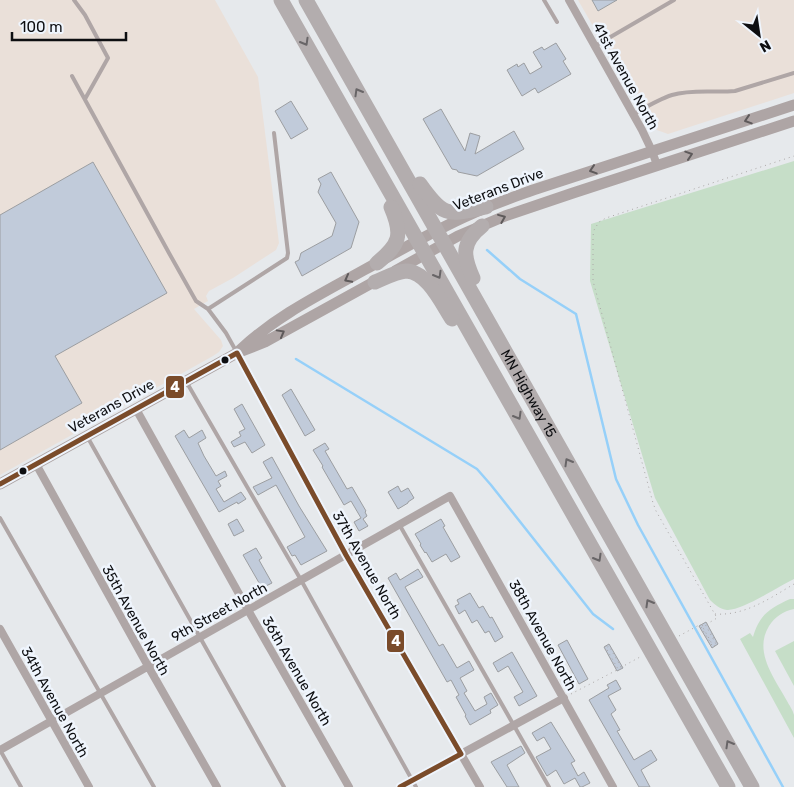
<svg xmlns="http://www.w3.org/2000/svg" width="794" height="787" font-family="Rubik,sans-serif">
	<rect width="100%" height="100%" fill="#e6e9ec"/>
	<path fill="#eae0d9" d="M0,0H215L258,77L279,243L276,250L233,278L209,291L206,296L208,301L194,309L221,340L223,346L219,352L213,356L0,475Z
		M578,0H794V93L668,134L654,129L647,120Z"/>
	<path fill="#c6dec8" d="M794,161V579C779,586 742,611 727,610C720,609 715,605 710,600L655,498L590,281L591,224Z
		M790,599H794V609C783,611 775,617 769,626C753,652 775,679 787,701C789,705 793,710 794,715C794,722 794,731 794,738L740,639L750,633L753,637C759,615 770,608 790,599Z
		M794,641V686L775,651Z"/>
	<g fill="none" stroke-linecap="round" stroke-linejoin="round">
		<path stroke="#96d0f9" stroke-width="2.5" d="M487,250L520,279L576,314L616,479L638,525L783,787
			M296,359L477,469L491,485L593,614L613,629"/>
	</g>
	<path fill="#c1cbda" stroke="#9c9ea1" d="M592,0H617L598,11Z
		M556,43L566,59L563,61L571,74L538,93L535,88L522,96L507,70L517,64L518,67L524,63L530,74L542,67L533,52L542,47L544,50Z
		M291,101L308,129L291,139L275,111Z
		M441,109L465,151L470,133L480,136L475,154L514,131L524,149L477,176L458,172L457,170L452,169L423,119Z
		M93,162L167,293L55,356L82,403L0,450V215Z
		M331,172L359,222L351,248L302,276L295,262L299,260L301,253L332,236L336,223L318,192L321,184L318,179Z
		M291,389L315,430L305,436L282,395Z
		M242,404L265,445L252,453L245,442L234,447L231,442L241,436L239,432L245,429L234,409Z
		M184,430L189,438L202,430L206,438L198,443L204,456L216,476L225,471L227,476L218,481L221,486L216,489L224,502L241,492L246,499L238,504L237,502L219,512L175,436Z
		M325,443L329,449L325,451L347,489L352,487L366,511L365,512L367,516L363,519L368,526L359,531L354,522L361,518L351,501L344,505L322,467L323,466L313,450Z
		M272,457L299,506L327,551L301,565L295,555L292,556L287,547L305,537L276,485L258,495L253,487L272,478L263,462Z
		M398,486L401,492L408,488L414,498L408,502V503L398,509L388,492Z
		M237,519L244,531L234,536L228,524Z
		M441,519L445,526L443,527L460,557L451,562L446,554L432,562L426,552L425,553L420,545L421,544L415,534Z
		M256,548L262,558L259,560L272,583L262,588L243,555Z
		M418,569L423,577L405,587L439,646L443,644L457,668L469,661L474,670L460,678L467,691L464,693L475,711L487,704L484,697L491,693L498,705L490,710L491,713L470,725L465,716L466,715L456,697L459,695L451,680L447,682L388,578L396,573L400,580Z
		M470,593L479,608L483,606L490,618L492,617L503,637L495,642L489,631L485,633L477,620L472,623L465,610L459,614L455,606L459,604L457,600Z
		M706,622L718,644L712,648L699,626Z
		M567,640L588,679L579,684L558,645Z
		M609,644L623,668L617,671L604,647Z
		M512,652L537,696L519,706L514,697L523,692L508,666L498,672L493,663Z
		M616,680L621,689L608,696L616,710L611,714L620,730L617,731L634,760L651,750L657,760L641,770L650,787H639L589,700L609,688L607,685Z
		M551,722L575,761L571,763L578,776L584,772L590,783L582,787H580L575,778L564,784L556,770L547,776L536,757L551,749L544,737L537,741L532,733Z
		M521,746L525,753L507,765L519,787H507L491,762Z"/>
	<g fill="none" stroke-linecap="round" stroke-linejoin="round">
		<path stroke="#aba7a7" stroke-width="1" stroke-dasharray="1 4" stroke-linecap="butt" d="M715,614C744,616 769,599 794,584
			M702,626L705,624L716,644L715,645
			M701,627L713,647L717,644L707,624L717,618L656,511L653,503L593,281V236L594,230L599,222L606,218L794,156
			M679,636L701,624L712,644
			M621,667L609,646L606,648L618,669L640,657
			M571,694L617,670L604,647L609,645"/>
		<path stroke="#afa6a6" stroke-width="4" d="M74,0L85,15L108,58L85,99
			M544,0L557,22
			M595,46L674,0
			M72,76L169,253L196,301L208,309
			M634,114C646,107 659,99 672,95C692,89 714,93 735,91L794,73
			M236,351L226,333L208,309L287,258L288,253L274,133
			M187,383L301,580L416,787
			M88,438L284,787
			M0,518L154,787
			M399,524L549,787
			M0,750L21,787"/>
		<path stroke="#afa6a6" stroke-width="8" d="M569,0L642,130L652,151L657,165
			M237,353L346,555L480,787
			M136,409L248,610L349,787
			M36,464L148,666L217,787
			M0,629L89,787
			M0,750L450,496L613,787
			M400,787L564,698"/>
		<path stroke="#aea5a5" stroke-width="11" d="M395,271L458,236L505,216L573,193L794,121
			M240,350C276,316 321,294 364,270C399,251 433,231 469,215C490,205 511,198 533,190L794,105
			M0,484L237,353L265,342L381,278"/>
		<g stroke="#b3adae" stroke-width="15">
			<path d="M281,0L728,787"/>
			<path id="s1" d="M306,0L752,787"/>
			<path d="M420,184C444,218 447,215 486,207"/>
			<path d="M377,263C400,244 403,235 391,207"/>
			<path d="M473,278C463,256 461,243 482,226"/>
			<path d="M375,282C385,278 395,272 406,271C427,271 442,304 452,319"/>
		</g>
		<defs>
			<path id="bus-1" d="M0,484L237,353L346,555L461,754L400,787"/>
		</defs>
		<use href="#bus-1" stroke="#eff5fd" stroke-width="9"/>
		<use href="#bus-1" stroke="#7a4b2a" stroke-width="5"/>
	</g>
	<defs><path id="oneway-chevron" d="M-2-3.5L2.5 0L-2 3.5" fill="none" stroke-width="1.6" stroke-linecap="round" stroke-linejoin="round" transform="scale(1.25)"/></defs>
	<g stroke="#686567">
		<use href="#oneway-chevron" transform="translate(305 42) rotate(60)"/>
		<use href="#oneway-chevron" transform="translate(358 92) rotate(-120)"/>
		<use href="#oneway-chevron" transform="translate(438 275) rotate(60)"/>
		<use href="#oneway-chevron" transform="translate(518 416) rotate(60)"/>
		<use href="#oneway-chevron" transform="translate(568 462) rotate(-120)"/>
		<use href="#oneway-chevron" transform="translate(598 558) rotate(60)"/>
		<use href="#oneway-chevron" transform="translate(649 603) rotate(-120)"/>
		<use href="#oneway-chevron" transform="translate(729 744) rotate(-120)"/>
	</g>
	<g stroke="#5e5a5b">
		<use href="#oneway-chevron" transform="translate(748 120) rotate(162)"/>
		<use href="#oneway-chevron" transform="translate(689 155) rotate(-18)"/>
		<use href="#oneway-chevron" transform="translate(593 170) rotate(162)"/>
		<use href="#oneway-chevron" transform="translate(502 218) rotate(-22)"/>
		<use href="#oneway-chevron" transform="translate(348 279) rotate(152)"/>
		<use href="#oneway-chevron" transform="translate(281 333) rotate(-29)"/>
	</g>
	<g fill="#0d0e11" stroke="#eff5fd" stroke-width="2">
		<circle cx="225" cy="360" r="4.5"/>
		<circle cx="23" cy="471" r="4.5"/>
	</g>
	<g text-anchor="middle" stroke-width="5" stroke-linejoin="round" paint-order="stroke">
		<g font-size="14" fill="#0d0e11" stroke="#eff5fd">
			<text transform="translate(626 76) rotate(61)" y="5">41st Avenue North</text>
			<text transform="translate(498 189) rotate(-21)" y="5">Veterans Drive</text>
			<text dy="5" stroke="none"><textPath href="#s1" startOffset="452">MN Highway 15</textPath></text>
			<text transform="translate(111 406) rotate(-29)" y="5">Veterans Drive</text>
			<text transform="translate(367 565) rotate(60)" y="5">37th Avenue North</text>
			<text transform="translate(219 612) rotate(-29)" y="5">9th Street North</text>
			<text transform="translate(136 620) rotate(61)" y="5">35th Avenue North</text>
			<text transform="translate(543 635) rotate(61)" y="5">38th Avenue North</text>
			<text transform="translate(297 671) rotate(60)" y="5">36th Avenue North</text>
			<text transform="translate(55 702) rotate(61)" y="5">34th Avenue North</text>
		</g>
	</g>
	<g stroke="#eff5fd" stroke-width="2">
		<rect x="165" y="375" width="20" height="24" rx="5" fill="#7a4b2a"/>
		<rect x="386" y="629" width="19" height="24" rx="5" fill="#7a4b2a"/>
	</g>
	<g font-size="14" text-anchor="middle" font-weight="bold" fill="#fff">
		<text x="175" y="392">4</text>
		<text x="396" y="646">4</text>
	</g>
	<g transform="translate(759 35) rotate(150)" stroke="#eff5fd" stroke-width="4" paint-order="stroke">
	<path d="M0-4L9 19L0 12L-9 19Z" fill="#0d0e11"/>
	<text y="-8" font-size="14" font-weight="bold" text-anchor="middle" fill="#0d0e11">N</text>
	</g>
	<path d="M12 32v8h114v-8" fill="none" stroke="#0d0e11" stroke-width="2.5"/>
	<text x="20" y="32" font-size="15" fill="#0d0e11" stroke="#eff5fd" stroke-width="4" paint-order="stroke">100 m</text>
</svg>
